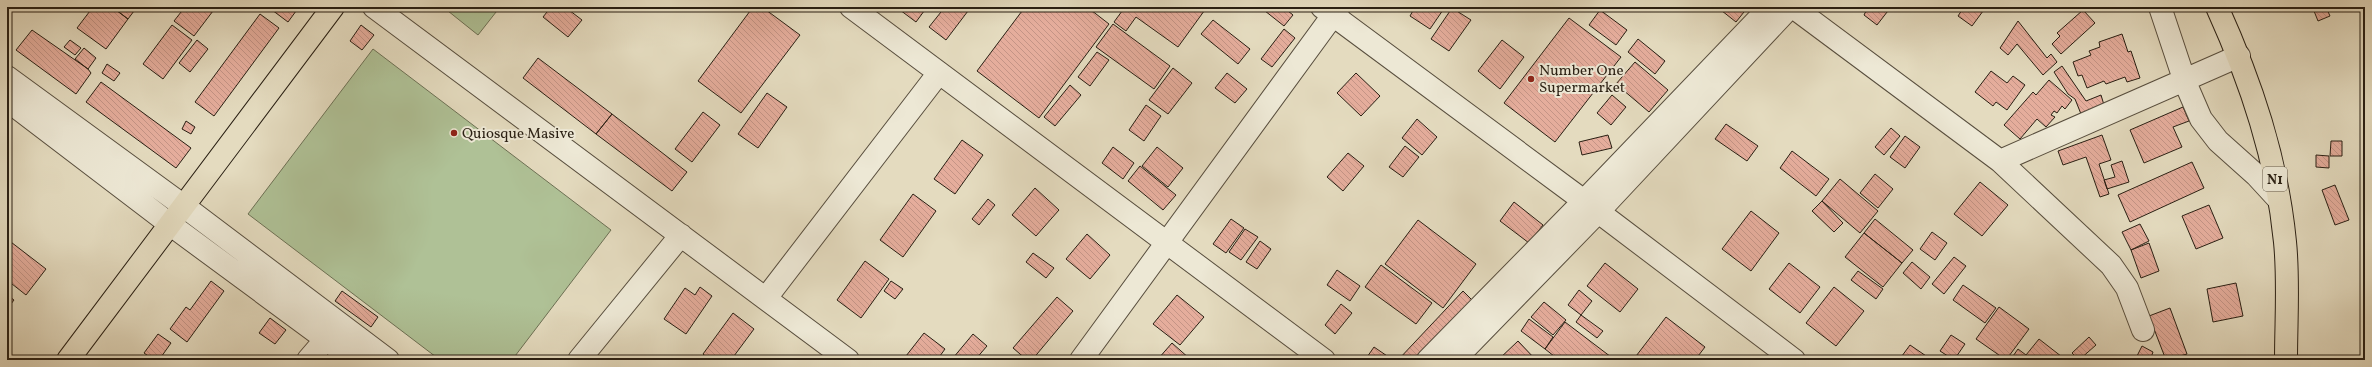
<svg xmlns="http://www.w3.org/2000/svg" width="2372" height="367" font-family="Vollkorn,serif">
	<defs>
		<pattern id="building-back-hatch" width="6" height="6" patternUnits="userSpaceOnUse"><rect width="6" height="6" fill="#e5ad9c"/><path d="M-1 5l2 2M0 0l6 6M5-1l2 2" fill="none" stroke="#c49486"/></pattern>
	</defs>
	<rect width="100%" height="100%" fill="#e4dbbf"/>
	<filter id="stains"><feTurbulence type="fractalNoise" baseFrequency=".005" numOctaves="4"/><feColorMatrix values="0 0 0 0 .2 0 0 0 0 .09 0 0 0 0 .02 0 0 0 .5 -.17"/></filter>
	<radialGradient id="worn" r=".72"><stop offset=".6" stop-color="#630" stop-opacity="0"/><stop offset="1" stop-color="#630" stop-opacity=".3"/></radialGradient>
	<path fill="#afc196" stroke="#6c7054" d="M443,7H500L478,35Z
		M373,49L611,230L512,360H440L248,214Z"/>
	<path fill="url(#building-back-hatch)" stroke="#291f13" d="M93,7H112L128,19L106,49L77,28Z
		M112,7H137L128,19Z
		M185,7H216L194,36L174,21Z
		M268,7H299L288,22Z
		M551,7H565L582,20L568,37L543,17Z
		M753,7H762L800,35L741,113L698,81Z
		M896,7H927L916,22Z
		M945,7H971L946,40L929,27Z
		M1025,7H1087L1109,24L1039,118L977,71Z
		M1125,7H1207L1178,47L1136,17L1126,31L1114,22Z
		M1260,7H1283L1293,15L1284,26Z
		M1415,7H1445L1430,29L1410,16Z
		M1717,7H1748L1736,22Z
		M1868,7H1891L1877,25L1864,15Z
		M1964,7H1986L1972,26L1958,16Z
		M2326,7L2330,16L2318,21L2314,11Z
		M1452,8L1471,20L1449,51L1431,39Z
		M1600,10L1627,30L1616,45L1589,25Z
		M2083,10L2095,23L2061,54L2052,44L2060,36L2057,33Z
		M260,14L279,28L214,116L195,102Z
		M1569,18L1621,57L1555,142L1504,103Z
		M1213,20L1250,49L1238,64L1201,34Z
		M2018,21L2047,58L2051,54L2057,62L2043,75L2017,44L2008,55L2000,48Z
		M1113,24L1170,66L1154,89L1096,47Z
		M172,25L192,40L163,79L143,64Z
		M361,25L374,35L362,50L350,41Z
		M1284,29L1295,38L1272,67L1261,59Z
		M32,30L88,69L91,73L76,94L16,50Z
		M2122,34L2128,52L2131,51L2140,78L2127,82L2125,77L2106,84L2104,81L2087,88L2082,75L2078,76L2073,62L2091,55L2089,51L2100,47L2099,42Z
		M1638,39L1665,61L1655,74L1628,52Z
		M70,40L81,48L75,55L64,47Z
		M197,40L208,49L190,72L179,63Z
		M1502,40L1524,57L1500,89L1478,71Z
		M84,48L96,58L88,69L75,59Z
		M1097,52L1109,60L1090,86L1078,77Z
		M538,58L612,114L596,134L523,78Z
		M1635,62L1668,90L1649,112L1616,84Z
		M107,64L120,73L114,81L102,73Z
		M2062,66L2086,101L2101,95L2104,105L2081,114L2075,99L2068,94L2054,72Z
		M1173,68L1192,83L1168,114L1149,100Z
		M1991,71L2007,83L2013,76L2025,85L2007,110L1996,102L1993,106L1975,92Z
		M1227,73L1247,89L1235,103L1215,88Z
		M1356,73L1380,96L1361,116L1337,93Z
		M2049,80L2072,100L2065,109L2062,106L2057,113L2054,111L2051,115L2055,117L2046,127L2037,119L2020,139L2004,125L2033,92L2036,95Z
		M101,82L191,148L176,168L86,102Z
		M1070,85L1081,95L1055,126L1044,117Z
		M767,93L787,107L758,148L738,134Z
		M1612,95L1626,107L1611,125L1597,113Z
		M1146,105L1161,116L1144,141L1129,130Z
		M2183,107L2189,121L2173,127L2182,147L2144,163L2130,130Z
		M703,112L720,125L692,162L675,149Z
		M612,114L687,172L672,191L596,134Z
		M1417,119L1437,137L1422,155L1402,138Z
		M186,121L195,127L191,134L182,129Z
		M1726,124L1758,146L1747,161L1715,139Z
		M1891,128L1900,136L1884,155L1875,147Z
		M1608,135L1612,148L1582,155L1579,142Z
		M2102,135L2111,160L2099,164L2109,194L2100,197L2086,157L2063,165L2058,151Z
		M1905,136L1920,147L1905,168L1890,157Z
		M962,140L983,155L955,194L934,179Z
		M2331,141H2342V156H2330Z
		M1405,146L1419,157L1403,177L1389,167Z
		M1113,147L1134,163L1123,179L1102,163Z
		M1157,147L1183,168L1168,187L1142,166Z
		M1792,151L1829,179L1816,196L1780,168Z
		M1348,153L1364,166L1343,191L1327,177Z
		M2316,155L2329,156V168L2316,167Z
		M2122,161L2129,182L2107,189L2104,180L2115,177L2111,165Z
		M2192,162L2204,188L2130,222L2118,195Z
		M1140,166L1176,195L1163,210L1128,181Z
		M1875,174L1893,189L1878,208L1860,193Z
		M1840,179L1878,211L1860,233L1822,201Z
		M1980,182L2008,205L1982,236L1954,214Z
		M2335,185L2349,220L2335,225L2322,190Z
		M1035,188L1059,210L1036,236L1012,215Z
		M913,194L936,211L903,257L880,240Z
		M988,199L995,205L979,225L972,219Z
		M1822,201L1843,223L1834,232L1812,211Z
		M1514,202L1543,225L1529,243L1500,221Z
		M2209,205L2223,238L2196,249L2182,216Z
		M1751,211L1779,233L1751,271L1722,249Z
		M1231,219L1244,228L1226,253L1213,244Z
		M1875,219L1913,250L1902,263L1864,233Z
		M1418,220L1476,264L1443,308L1385,264Z
		M2140,224L2149,241L2131,250L2122,232Z
		M1245,229L1258,237L1241,260L1229,252Z
		M1932,232L1947,243L1935,260L1920,249Z
		M1864,233L1902,263L1883,287L1845,257Z
		M1087,234L1110,255L1090,279L1066,259Z
		M7,239L46,269L26,295L7,280Z
		M1260,241L1271,249L1257,269L1246,262Z
		M2149,243L2159,271L2141,278L2131,250Z
		M1033,253L1054,268L1046,278L1026,262Z
		M1954,257L1966,266L1944,294L1932,284Z
		M865,261L889,279L861,318L837,300Z
		M1912,262L1930,277L1921,289L1903,273Z
		M1605,263L1638,289L1620,312L1587,286Z
		M1789,263L1820,287L1800,313L1769,289Z
		M1381,265L1432,303L1416,324L1365,287Z
		M1337,270L1360,286L1350,301L1327,285Z
		M1858,271L1883,289L1876,299L1851,280Z
		M211,281L224,291L187,342L170,329L186,307L190,310Z
		M891,281L903,289L895,299L884,291Z
		M2236,283L2243,316L2213,322L2207,289Z
		M1963,285L1996,308L1985,323L1953,300Z
		M700,287L712,296L686,334L664,319L685,288L695,295Z
		M1834,287L1864,311L1836,346L1806,323Z
		M1579,290L1592,301L1581,315L1568,305Z
		M342,291L378,317L371,327L335,301Z
		M1463,291L1476,304L1422,360H1398Z
		M7,295L14,300L7,309Z
		M1177,295L1204,317L1180,345L1153,324Z
		M1057,297L1073,311L1032,360H1027L1013,348Z
		M1544,302L1566,320L1553,335L1531,317Z
		M1341,304L1352,313L1335,334L1325,325Z
		M1999,307L2029,329L2006,360L1976,339Z
		M2170,308L2187,354L2166,360L2149,316Z
		M733,313L754,329L731,360H710L703,354Z
		M1581,315L1603,331L1597,338L1576,322Z
		M1666,317L1705,347L1695,360H1633Z
		M270,318L286,330L275,344L259,333Z
		M1529,319L1553,337L1545,349L1521,331Z
		M1565,322L1615,360H1559L1545,349Z
		M924,333L945,349L937,360H911L906,356Z
		M158,334L171,343L159,360H154L144,353Z
		M973,334L987,346L975,360H956L953,358Z
		M1951,335L1965,344L1954,360L1940,351Z
		M2089,337L2096,345L2079,360L2072,353Z
		M2039,339L2066,360H2032L2026,355Z
		M1518,341L1536,360H1498Z
		M1172,343L1190,359L1189,360L1158,359Z
		M1910,345L1932,360H1899Z
		M2142,346L2153,352L2150,360H2135Z
		M1374,347L1393,360H1365Z
		M2018,349L2026,355L2022,360L2013,356Z"/>
	<g fill="none" stroke-linecap="round" stroke-linejoin="round">
		<defs>
			<path id="minor" d="M374,7L848,360
				M851,7L1324,360
				M1322,7L1584,201L1794,360
				M1793,7L2000,161L2111,265L2127,288L2143,330
				M2160,7L2185,82L2201,119L2218,141L2256,175L2279,200
				M7,77L185,207L388,360
				M7,100L171,225L354,360
				M2000,161L2239,56
				M766,298L938,74
				M308,360L326,339
				M579,360L681,235
				M1081,360L1339,7
				M1428,360L1584,201L1770,7
				M1454,360L1598,212L1790,7"/>
			<path id="major" d="M68,360L333,7"/>
			<path id="highway" d="M2217,7C2251,82 2277,159 2285,242C2289,281 2286,321 2286,360"/>
		</defs>
		<use href="#minor" stroke="#584e3e" stroke-width="24"/>
		<use href="#major" stroke="#291f13" stroke-width="24"/>
		<use href="#highway" stroke="#291f13" stroke-width="24"/>
		<use href="#minor" stroke="#ede8d5" stroke-width="22"/>
		<use href="#major" stroke="#e4dbbf" stroke-width="22"/>
		<use href="#highway" stroke="#e4dbbf" stroke-width="22"/>
	</g>
	<g fill="#8f2418" stroke="#ede8d5" stroke-width="1.5">
		<circle cx="1531" cy="79" r="4"/>
		<circle cx="454" cy="133" r="4"/>
	</g>
	<g text-anchor="middle" stroke-width="4" stroke-linejoin="round" paint-order="stroke">
		<rect fill="#ede8d5" stroke="#645b4d" stroke-width="1" x="2263" y="167" width="24" height="24" rx="3"/>
		<g font-size="14" font-weight="bold" fill="#291f13">
			<text x="2275" y="184">N1</text>
		</g>
		<g font-size="15" fill="#291f13" stroke="#ede8d5" text-anchor="start">
			<text x="1539" y="75">Number One<tspan x="1539" dy="17">Supermarket</tspan></text>
			<text x="462" y="138">Quiosque Masive</text>
		</g>
	</g>
	<rect width="2372" height="367" fill="none" stroke="#e4dbbf" stroke-width="24"/>
	<rect x="8" y="8" width="2356" height="351" fill="none" stroke="#291f13" stroke-width="2"/>
	<rect x="12" y="12" width="2348" height="343" fill="none" stroke="#291f13"/>
	<rect width="100%" height="100%" filter="url(#stains)"/>
	<rect width="100%" height="100%" fill="url(#worn)"/>
</svg>
